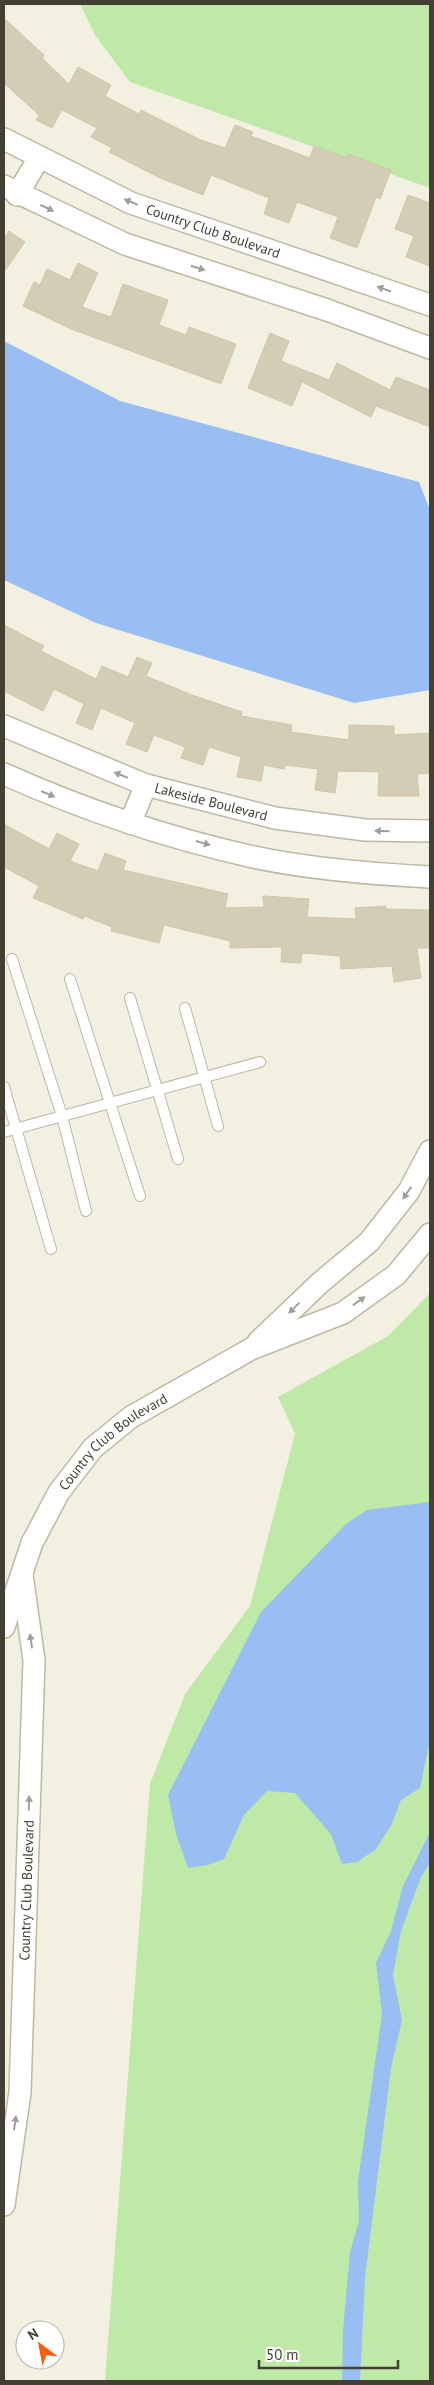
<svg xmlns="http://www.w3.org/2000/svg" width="434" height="2385" font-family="'PT Sans',sans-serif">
	<rect width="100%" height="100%" fill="#f2f0e1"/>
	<path fill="#bfe9a7" d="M80,4H430V188L130,82L95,35Z
		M430,1293V2381H105L150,1784L185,1694L250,1606L295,1434L278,1397L388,1336Z"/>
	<path fill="#99bef3" d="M4,341L120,401L419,482L430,510V690L354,703L96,623L4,580Z
		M430,1502V1740L420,1788L401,1800L392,1824L376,1849L357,1862L342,1864L331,1834L295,1793L267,1791L244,1815L224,1859L208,1865L188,1868L176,1834L168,1795L261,1612L347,1523L367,1510Z
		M430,1832V1863L421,1877L401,1931L393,1975L402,2020L391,2068L365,2278L360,2381H342L343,2330L350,2252L359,2221L358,2181L382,2014L376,1963L391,1931L403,1886Z"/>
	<path fill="#d3cdb6" stroke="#cfc7a9" d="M4,18L44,55L42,58L69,84L78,67L111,85L105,96L139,114L141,110L201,140L225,148L235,125L253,132L251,136L310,158L314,146L347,158L348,154L391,170L380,199L376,197L357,248L330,238L338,217L297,202L289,223L264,214L269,198L211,175L203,195L160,178L109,152L112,148L91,137L97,128L62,110L52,128L36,120L39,115L4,83Z
		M408,195L430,203V266L406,257L414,236L395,229Z
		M9,231L25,242L4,272V238Z
		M78,263L98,273L82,307L111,317L123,284L168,300L159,325L186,335L189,327L236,344L221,384L71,329L23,306L34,282L40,285L47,269L70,280Z
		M270,333L289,341L281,361L329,380L337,363L390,390L396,377L430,390V427L376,406L371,417L302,382L292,406L248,388Z
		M4,625L44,646L41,651L96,679L102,666L128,677L137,657L152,663L146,676L192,695L242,712L241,716L292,725L291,732L349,740V725L394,726V735L430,733V773L417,774L419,796H378L379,772L338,771L335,793L315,790L318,769L285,765L284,769L264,765L261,781L237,777L241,757L209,747L203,765L181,758L185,747L154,735L147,752L126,744L135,723L101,708L92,730L76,723L84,704L54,689L43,711L4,691Z
		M4,824L49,849L57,833L79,844L70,861L98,871L105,853L126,861L123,870L228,894L225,908L264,907L263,896L309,899L307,917L356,919L355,908L386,906V909L430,910V948H417L421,978L394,982L392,966L341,969L340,956L302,953L301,963L281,962L282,947L230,948V941L164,925L159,943L111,931L112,927L84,916L83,919L33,898L39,886L4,867Z"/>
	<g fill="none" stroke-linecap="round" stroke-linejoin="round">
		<defs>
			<path id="lane" d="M12,959L62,1116L86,1211
				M70,979L140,1196
				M130,998L178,1159
				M185,1008L218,1126
				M4,1087L51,1249
				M4,1132L260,1062"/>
			<g id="street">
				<path id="s1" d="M4,139L131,203L430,305"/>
				<path d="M4,186L125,244L327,310L430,348"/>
				<path d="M17,195L39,158"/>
				<path id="s2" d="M4,726L146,785L275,818L365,830L430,831"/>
				<path d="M4,774C82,809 165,837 249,856C306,869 371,874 430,877"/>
				<path d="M130,823L146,785"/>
				<path d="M258,1342L321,1282L369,1242L409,1191L430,1151"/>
				<path id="s3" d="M4,1627L32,1543L59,1492L93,1448L131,1417L251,1349L343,1313L396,1275L430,1234"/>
				<path id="s4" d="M4,2205L20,2092L34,1660L22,1575"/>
			</g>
		</defs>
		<use href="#lane" stroke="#bdb9a4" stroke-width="12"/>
		<use href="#street" stroke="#bdb9a4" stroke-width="24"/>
		<use href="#lane" stroke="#fff" stroke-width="10"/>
		<use href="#street" stroke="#fff" stroke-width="21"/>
	</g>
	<defs><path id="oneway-solid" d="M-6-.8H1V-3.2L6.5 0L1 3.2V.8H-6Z" transform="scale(1.25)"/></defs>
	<g fill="#a19f98">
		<use href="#oneway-solid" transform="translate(131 202) rotate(-158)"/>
		<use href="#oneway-solid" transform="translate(47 208) rotate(25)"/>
		<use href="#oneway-solid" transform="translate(198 268) rotate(18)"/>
		<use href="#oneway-solid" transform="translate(384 289) rotate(-161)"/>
		<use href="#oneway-solid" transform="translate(121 775) rotate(-158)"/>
		<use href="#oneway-solid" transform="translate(48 794) rotate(23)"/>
		<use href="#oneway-solid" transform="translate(382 831) rotate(-179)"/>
		<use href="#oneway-solid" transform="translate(203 843) rotate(16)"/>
		<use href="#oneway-solid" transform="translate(407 1193) rotate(124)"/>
		<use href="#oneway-solid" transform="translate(359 1301) rotate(-36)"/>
		<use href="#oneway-solid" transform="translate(294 1308) rotate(136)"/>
		<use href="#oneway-solid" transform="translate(31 1641) rotate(-98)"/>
		<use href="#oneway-solid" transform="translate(29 1803) rotate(-88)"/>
		<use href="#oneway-solid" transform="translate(15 2123) rotate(-82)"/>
	</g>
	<g text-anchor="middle" stroke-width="5" stroke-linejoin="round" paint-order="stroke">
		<g font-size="14" fill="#433f32" stroke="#fff">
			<text dy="5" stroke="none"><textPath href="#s1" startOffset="229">Country Club Boulevard</textPath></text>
			<text dy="5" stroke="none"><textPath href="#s2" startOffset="221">Lakeside Boulevard</textPath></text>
			<text dy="5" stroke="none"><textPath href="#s3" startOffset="221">Country Club Boulevard</textPath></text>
			<text dy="5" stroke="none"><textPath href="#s4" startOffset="316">Country Club Boulevard</textPath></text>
		</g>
	</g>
	<rect width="434" height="2385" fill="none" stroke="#433f32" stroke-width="10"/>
	<g transform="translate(40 2345) rotate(328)"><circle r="24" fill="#ffffff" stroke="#b4b2ad"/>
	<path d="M0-4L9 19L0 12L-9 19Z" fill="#ff5b0b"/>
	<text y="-8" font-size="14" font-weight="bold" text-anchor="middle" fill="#433f32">N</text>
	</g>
	<path d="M259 2360v8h139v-8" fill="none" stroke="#433f32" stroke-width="2.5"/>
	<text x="266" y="2360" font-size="15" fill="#433f32" stroke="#ffffff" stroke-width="4" paint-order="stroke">50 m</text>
</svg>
